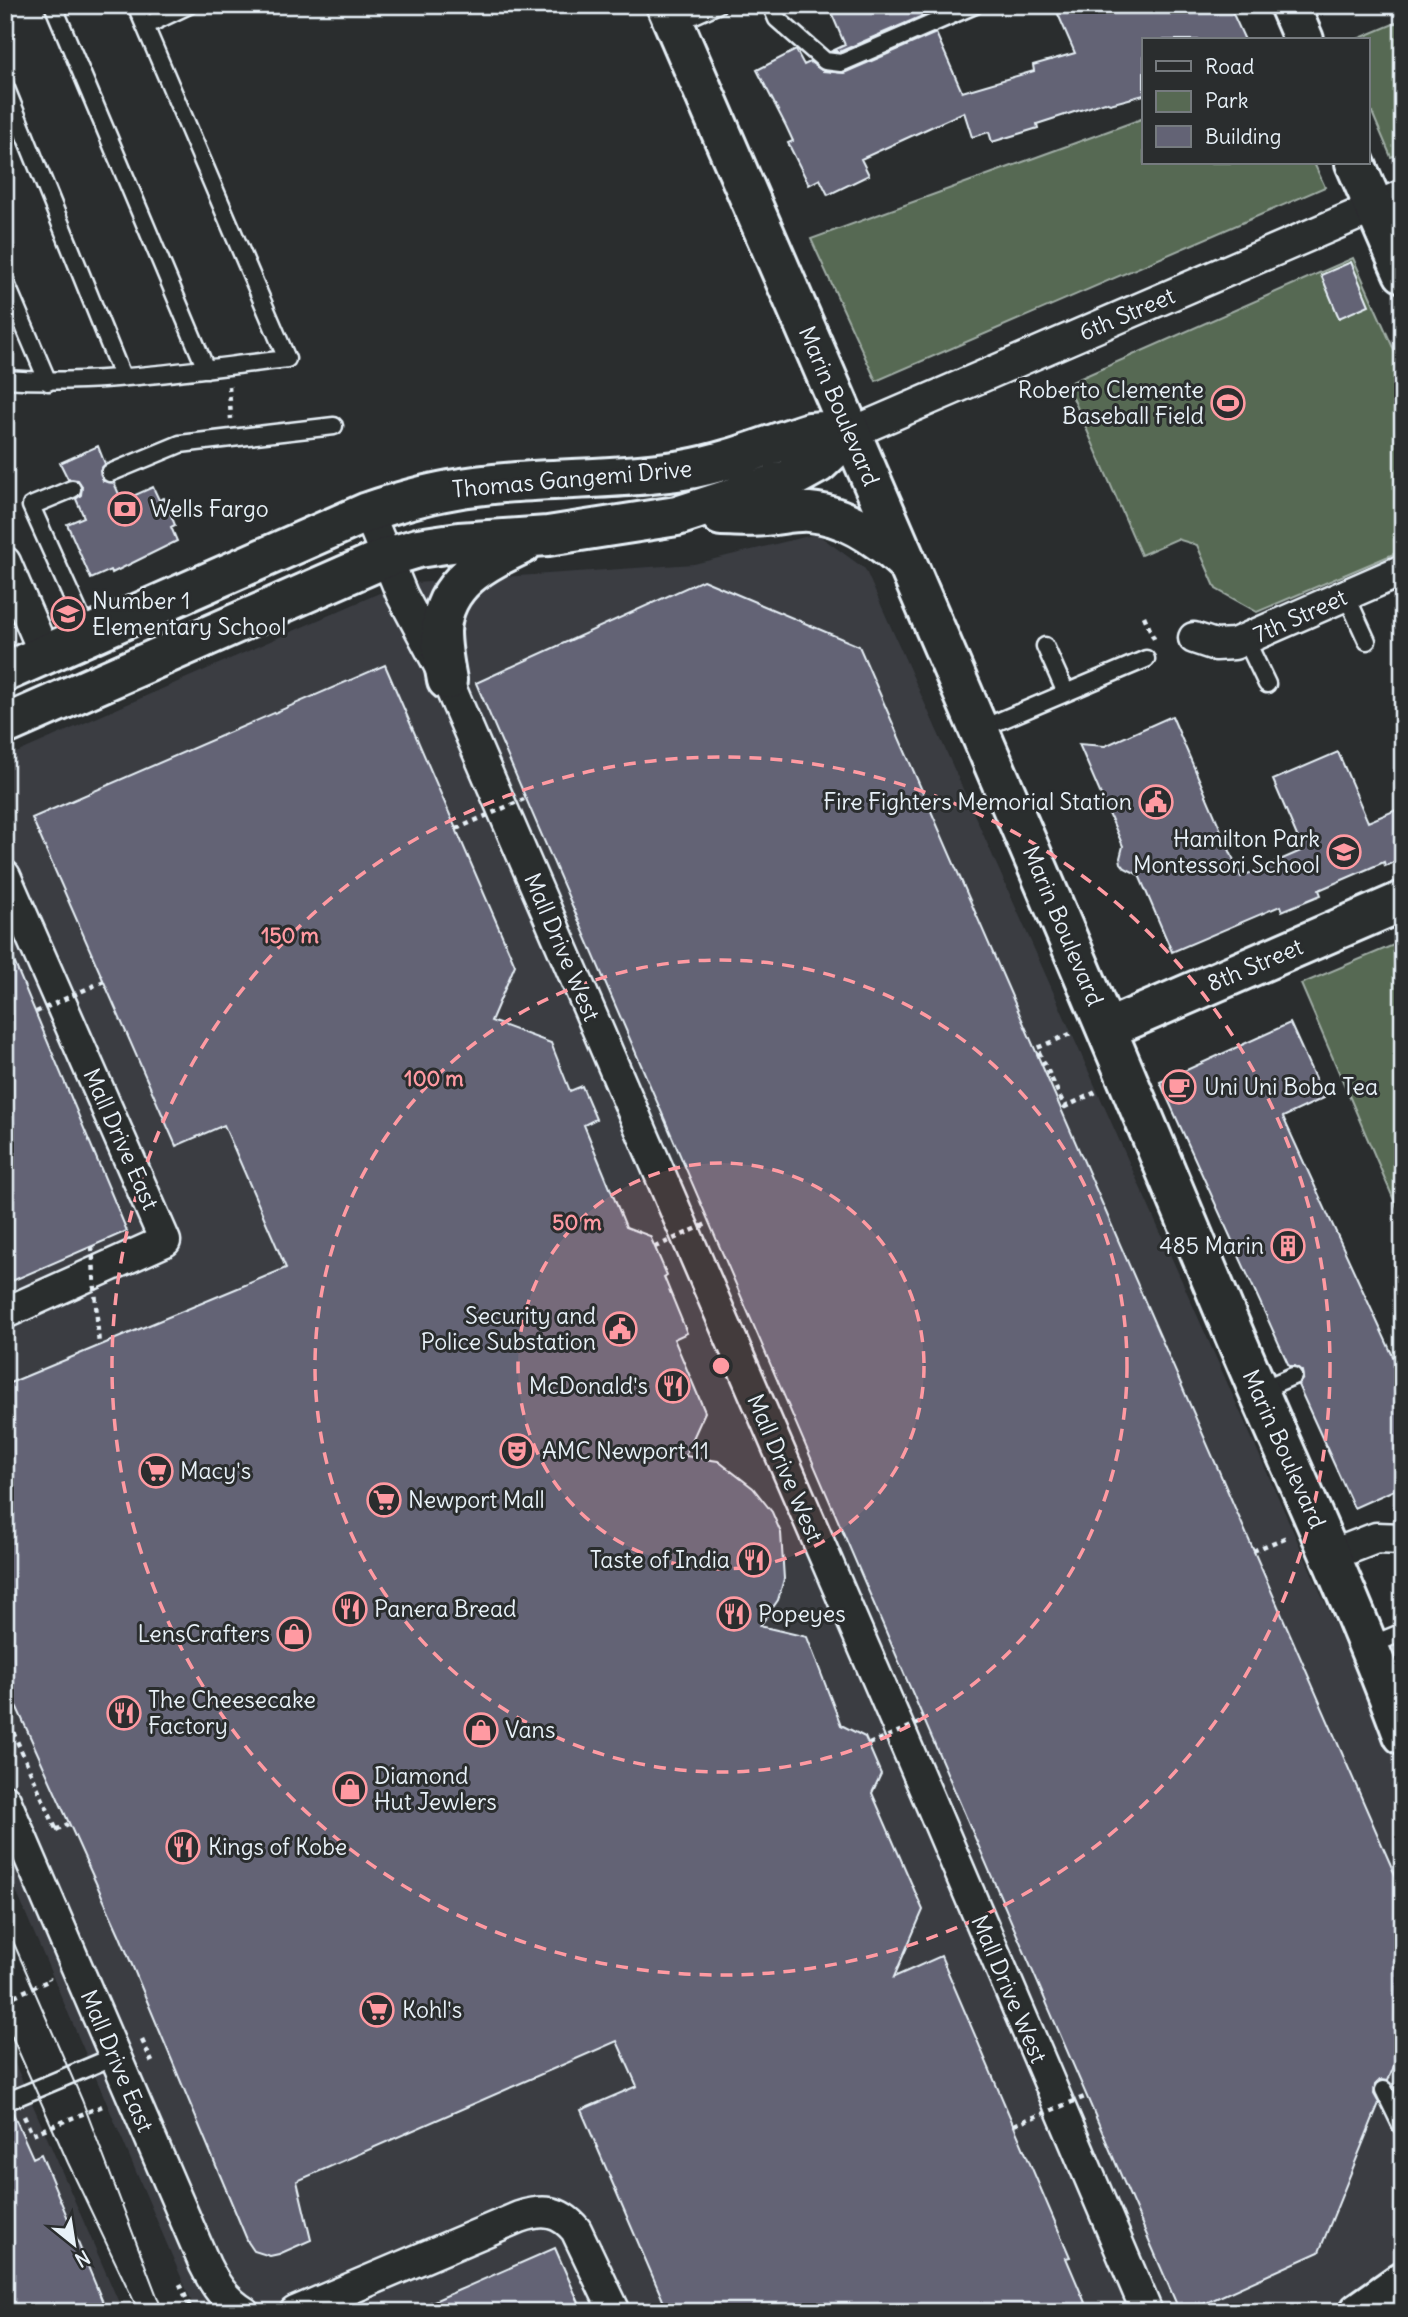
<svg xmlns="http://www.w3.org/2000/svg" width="1408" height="2317" font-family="Delius,sans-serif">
	<rect width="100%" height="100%" fill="#2a2d2e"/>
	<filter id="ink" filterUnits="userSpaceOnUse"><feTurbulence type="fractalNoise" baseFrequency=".0143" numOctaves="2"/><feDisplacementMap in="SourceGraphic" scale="14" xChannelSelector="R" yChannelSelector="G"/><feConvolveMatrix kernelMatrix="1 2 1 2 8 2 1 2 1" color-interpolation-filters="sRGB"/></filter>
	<g filter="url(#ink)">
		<path fill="#3b3d43" d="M817,534L865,569L1403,1778V2259L1325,2312H196L5,1865V758L400,584L694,564Z
			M5,2041L123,2312H5Z"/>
		<path fill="#576953" stroke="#a0ada6" stroke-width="2" d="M1403,20V153L1391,157L1368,103V40H1355Z
			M1144,118V163H1314L1325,187L876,381L811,239Z
			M1353,258L1403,370V550L1257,612L1216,589L1197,545L1177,539L1141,555L1067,384Z
			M1403,941V1221L1301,984Z"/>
		<path fill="#636375" stroke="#e8f1f8" stroke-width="2" d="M828,5H923L927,14L839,52L832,51L845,45Z
			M1054,5H1229L1245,40H1144V95L1110,104L1105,102L1068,114L1037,124L1038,128L992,142L989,132L972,137L964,112L861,159L869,175L828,195L820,179L809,185L788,143L793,141L786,126L757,70L796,50L804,65L810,62L823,71L844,73L936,33L962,92L1034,71L1033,65L1075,53Z
			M1351,262L1369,305L1339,318L1321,275Z
			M98,446L105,464L100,471L103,481L114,483L122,501L153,487L159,500L164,498L175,525L171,527L177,541L112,573L111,570L91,579L67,524L84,517L76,499L81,495L82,486L78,480L68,479L60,463Z
			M703,580L859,646L1403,1893V2044L1388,2081L1380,2080L1375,2085L1374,2094L1379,2103L1319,2252L1186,2312H1180L476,683Z
			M385,665L515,965L491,1021L551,1043L570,1091L582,1086L596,1119L584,1125L626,1227L650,1236L667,1275L664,1277L687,1333L674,1339L705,1412L685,1456L718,1461L753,1488L772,1512L781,1533L784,1579L778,1600L760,1626L807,1637L841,1725L865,1737L881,1774L872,1793L923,1910L894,1977L941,1956L1070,2257L1066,2258L1089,2312H668L581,2110L637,2086L617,2041L297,2181L311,2240L279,2254L270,2256L254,2251L248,2242L119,1934L5,1681V1385L286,1268L224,1125L176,1146L32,818Z
			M1172,716L1241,877L1303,850L1273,780L1338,752L1368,822L1403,807V858L1385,866L1384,862L1319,890L1321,895L1282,911L1280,906L1172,952L1139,875L1125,868L1121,863L1120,858L1123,846L1079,744L1105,746Z
			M5,940L127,1231L5,1284Z
			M1290,1023L1324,1098L1283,1117L1403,1378V1486L1354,1508L1298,1385L1303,1378L1302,1371L1295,1366H1289L1160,1082Z
			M5,2111H12L33,2158L41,2154L107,2312H5Z
			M555,2248L583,2312H409Z"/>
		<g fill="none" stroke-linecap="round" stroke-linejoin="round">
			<defs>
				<path id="lane" d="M53,5L206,369
					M136,5L145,26
					M771,5L777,19L825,61L841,63L975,5
					M674,24L717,5
					M5,86L122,376
					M5,281L48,382
					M5,379C97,386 196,369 287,359L145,26L189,5
					M110,473L180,444L334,426
					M72,489L31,506L89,635
					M1346,595L1367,641
					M1246,640L1267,684
					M1045,646L1066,693
					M978,730L1146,659
					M1258,1391L1293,1376
					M1369,1646L1403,1632
					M1384,2090L1403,2129
					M8,2101L115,2056"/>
				<path id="street" d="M851,433L1403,195
					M368,512L402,595L447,680L903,1738L1147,2312
					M5,562L45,655
					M1194,638L1215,645L1234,644L1403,570
					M5,876L165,1241L5,1313
					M1332,1555L1376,1538L1403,1539
					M5,1800L205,2265C215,2285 225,2300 244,2312
					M295,2312L519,2217C543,2209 559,2210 576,2230L615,2312"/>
				<path id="secondary" d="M666,5C851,433 1037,860 1216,1291C1277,1439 1347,1584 1403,1735
					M1289,5L1304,40
					M1355,163L1403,273
					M721,516C735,516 751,518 765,516C780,515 794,511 809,512C846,515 878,537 905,562
					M5,672L368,512C395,503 421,495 450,490C527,476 606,482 683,470C727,463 768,445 810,432L824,431L851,433
					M447,680C444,664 441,647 441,631C443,582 485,562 523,544
					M5,725L385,558L418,548L459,542L548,536L677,516L790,479L819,463L851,433
					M1107,1029L1403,901
					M1359,2312L1403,2281"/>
			</defs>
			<use href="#lane" stroke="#e8f1f8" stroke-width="21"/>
			<use href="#street" stroke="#e8f1f8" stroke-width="35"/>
			<use href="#secondary" stroke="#e8f1f8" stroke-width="44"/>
			<path stroke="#e8f1f8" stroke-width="4.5" stroke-dasharray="5 5" stroke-linecap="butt" d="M229,386L231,419
				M1144,616L1155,641
				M1070,1034L1037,1048L1065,1107L1096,1092
				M1253,1551L1287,1537
				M5,1714L56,1829
				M56,1830L68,1824
				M5,2000L50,1980L49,1978
				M142,2040L152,2062
				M24,2116L32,2134L105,2105
				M180,2284L192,2312"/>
			<use href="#lane" stroke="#2a2d2e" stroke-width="16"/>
			<use href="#street" stroke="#2a2d2e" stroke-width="30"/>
			<use href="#secondary" stroke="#2a2d2e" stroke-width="38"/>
			<path stroke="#e8f1f8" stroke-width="2" d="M5,1923L82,2100L163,2312
				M5,2021L68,2163L139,2312"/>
			<path stroke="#e8f1f8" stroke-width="4.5" stroke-dasharray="5 5" stroke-linecap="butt" d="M456,829L524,799
				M36,1012L104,981
				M92,1246L99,1346
				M655,1247L709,1223
				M869,1744L924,1721
				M1014,2125L1087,2096"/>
		</g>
	</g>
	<circle cx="721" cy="1366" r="203" fill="#ff9aa2" fill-opacity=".12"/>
	<g fill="none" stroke="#ff9aa2" stroke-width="3.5" stroke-dasharray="12 9">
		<circle cx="721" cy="1366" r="203"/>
		<circle cx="721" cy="1366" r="406"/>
		<circle cx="721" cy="1366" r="609"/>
	</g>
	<defs>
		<symbol id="stadium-ring" viewBox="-11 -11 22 22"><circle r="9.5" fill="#2a2d2e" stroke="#ff9aa2" stroke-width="1.5"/><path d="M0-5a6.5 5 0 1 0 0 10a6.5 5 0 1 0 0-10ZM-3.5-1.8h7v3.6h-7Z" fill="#ff9aa2"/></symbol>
		<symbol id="bank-ring" viewBox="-11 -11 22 22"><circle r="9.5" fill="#2a2d2e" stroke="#ff9aa2" stroke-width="1.5"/><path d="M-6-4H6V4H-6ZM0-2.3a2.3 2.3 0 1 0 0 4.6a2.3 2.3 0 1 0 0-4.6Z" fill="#ff9aa2"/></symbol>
		<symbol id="school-ring" viewBox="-11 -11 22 22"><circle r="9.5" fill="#2a2d2e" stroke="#ff9aa2" stroke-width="1.5"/><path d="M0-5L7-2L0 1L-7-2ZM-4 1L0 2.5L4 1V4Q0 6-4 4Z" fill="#ff9aa2"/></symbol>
		<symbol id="civic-ring" viewBox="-11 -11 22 22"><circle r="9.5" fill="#2a2d2e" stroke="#ff9aa2" stroke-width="1.5"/><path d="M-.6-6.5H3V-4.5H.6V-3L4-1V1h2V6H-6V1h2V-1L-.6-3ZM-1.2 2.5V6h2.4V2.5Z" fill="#ff9aa2"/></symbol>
		<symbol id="cafe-ring" viewBox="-11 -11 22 22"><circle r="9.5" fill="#2a2d2e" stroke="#ff9aa2" stroke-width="1.5"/><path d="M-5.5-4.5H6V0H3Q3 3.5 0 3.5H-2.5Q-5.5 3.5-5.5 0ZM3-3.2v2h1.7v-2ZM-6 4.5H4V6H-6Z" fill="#ff9aa2"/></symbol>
		<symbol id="building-ring" viewBox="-11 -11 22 22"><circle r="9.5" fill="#2a2d2e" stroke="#ff9aa2" stroke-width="1.5"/><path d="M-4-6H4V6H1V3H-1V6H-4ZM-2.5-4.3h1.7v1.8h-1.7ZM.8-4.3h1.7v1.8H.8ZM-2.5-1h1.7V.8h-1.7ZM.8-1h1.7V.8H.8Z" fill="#ff9aa2"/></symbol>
		<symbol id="restaurant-ring" viewBox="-11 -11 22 22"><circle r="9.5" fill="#2a2d2e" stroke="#ff9aa2" stroke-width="1.5"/><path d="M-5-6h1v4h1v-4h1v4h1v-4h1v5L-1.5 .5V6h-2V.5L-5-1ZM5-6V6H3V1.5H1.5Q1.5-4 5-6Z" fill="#ff9aa2"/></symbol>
		<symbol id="theatre-ring" viewBox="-11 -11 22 22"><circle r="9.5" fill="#2a2d2e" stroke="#ff9aa2" stroke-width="1.5"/><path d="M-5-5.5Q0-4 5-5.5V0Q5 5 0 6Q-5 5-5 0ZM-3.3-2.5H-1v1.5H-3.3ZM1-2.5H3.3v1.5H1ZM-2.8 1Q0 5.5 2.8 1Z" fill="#ff9aa2"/></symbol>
		<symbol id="supermarket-ring" viewBox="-11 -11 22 22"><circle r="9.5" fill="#2a2d2e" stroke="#ff9aa2" stroke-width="1.5"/><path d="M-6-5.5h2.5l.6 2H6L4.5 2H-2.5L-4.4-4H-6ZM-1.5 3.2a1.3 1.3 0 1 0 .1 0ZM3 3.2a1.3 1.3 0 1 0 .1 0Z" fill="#ff9aa2"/></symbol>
		<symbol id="shop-ring" viewBox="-11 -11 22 22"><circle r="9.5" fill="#2a2d2e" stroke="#ff9aa2" stroke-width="1.5"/><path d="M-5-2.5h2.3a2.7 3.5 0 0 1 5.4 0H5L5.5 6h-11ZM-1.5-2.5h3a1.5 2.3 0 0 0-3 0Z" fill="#ff9aa2"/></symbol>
	</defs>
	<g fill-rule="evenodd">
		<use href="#stadium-ring" x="1209" y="384" width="38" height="38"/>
		<use href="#bank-ring" x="106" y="490" width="38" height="38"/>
		<use href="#school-ring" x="49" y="595" width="38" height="38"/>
		<use href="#civic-ring" x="1137" y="783" width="38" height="38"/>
		<use href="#school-ring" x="1325" y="833" width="38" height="38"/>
		<use href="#cafe-ring" x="1160" y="1068" width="38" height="38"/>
		<use href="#building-ring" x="1269" y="1227" width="38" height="38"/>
		<use href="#civic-ring" x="601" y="1310" width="38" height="38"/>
		<use href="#restaurant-ring" x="654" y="1367" width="38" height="38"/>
		<use href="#theatre-ring" x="498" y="1432" width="38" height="38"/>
		<use href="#supermarket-ring" x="137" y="1452" width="38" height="38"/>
		<use href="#supermarket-ring" x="365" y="1481" width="38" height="38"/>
		<use href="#restaurant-ring" x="735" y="1541" width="38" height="38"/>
		<use href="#restaurant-ring" x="331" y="1590" width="38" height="38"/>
		<use href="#restaurant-ring" x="715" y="1595" width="38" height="38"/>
		<use href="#shop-ring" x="275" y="1615" width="38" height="38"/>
		<use href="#restaurant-ring" x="105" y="1694" width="38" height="38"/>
		<use href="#shop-ring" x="462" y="1711" width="38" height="38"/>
		<use href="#shop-ring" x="331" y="1770" width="38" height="38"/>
		<use href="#restaurant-ring" x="164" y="1828" width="38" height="38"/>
		<use href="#supermarket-ring" x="358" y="1991" width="38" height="38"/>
	</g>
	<g text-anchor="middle" stroke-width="6" stroke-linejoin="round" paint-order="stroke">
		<g font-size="23" fill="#e8f1f8" stroke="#2a2d2e">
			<text transform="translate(1127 314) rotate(-23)" y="8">6th Street</text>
			<text transform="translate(839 406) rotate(67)" y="8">Marin Boulevard</text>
			<text transform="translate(572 479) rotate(-5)" y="8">Thomas Gangemi Drive</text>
			<text transform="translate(1300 616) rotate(-24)" y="8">7th Street</text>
			<text transform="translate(1063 926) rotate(67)" y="8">Marin Boulevard</text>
			<text transform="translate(562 947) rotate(67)" y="8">Mall Drive West</text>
			<text transform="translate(1255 965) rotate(-23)" y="8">8th Street</text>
			<text transform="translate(121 1139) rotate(66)" y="8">Mall Drive East</text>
			<text transform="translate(1284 1449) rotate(66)" y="8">Marin Boulevard</text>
			<text transform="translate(785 1468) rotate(67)" y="8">Mall Drive West</text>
			<text transform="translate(1009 1989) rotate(67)" y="8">Mall Drive West</text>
			<text transform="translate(117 2061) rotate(67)" y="8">Mall Drive East</text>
		</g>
		<g font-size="23" fill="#e8f1f8" stroke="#2a2d2e" text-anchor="start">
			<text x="1204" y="398" text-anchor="end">Roberto Clemente<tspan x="1204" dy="26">Baseball Field</tspan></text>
			<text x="150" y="517">Wells Fargo</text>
			<text x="92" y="609">Number 1<tspan x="92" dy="26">Elementary School</tspan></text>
			<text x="1132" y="810" text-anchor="end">Fire Fighters Memorial Station</text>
			<text x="1320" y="847" text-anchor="end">Hamilton Park<tspan x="1320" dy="26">Montessori School</tspan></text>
			<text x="1204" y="1095">Uni Uni Boba Tea</text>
			<text x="1264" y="1254" text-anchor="end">485 Marin</text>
			<text x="596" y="1324" text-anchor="end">Security and<tspan x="596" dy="26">Police Substation</tspan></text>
			<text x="648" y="1394" text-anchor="end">McDonald's</text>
			<text x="542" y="1459">AMC Newport 11</text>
			<text x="180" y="1479">Macy's</text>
			<text x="408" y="1508">Newport Mall</text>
			<text x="730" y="1568" text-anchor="end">Taste of India</text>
			<text x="374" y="1617">Panera Bread</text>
			<text x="758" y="1622">Popeyes</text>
			<text x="270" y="1642" text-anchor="end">LensCrafters</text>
			<text x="148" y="1708">The Cheesecake<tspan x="148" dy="26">Factory</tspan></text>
			<text x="505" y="1738">Vans</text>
			<text x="374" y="1784">Diamond<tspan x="374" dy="26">Hut Jewlers</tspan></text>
			<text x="208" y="1855">Kings of Kobe</text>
			<text x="402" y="2018">Kohl's</text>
		</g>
	</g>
	<circle cx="721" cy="1366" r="10" fill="#ff9aa2" stroke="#2a2d2e" stroke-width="3.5"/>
	<g font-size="21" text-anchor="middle" font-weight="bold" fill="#ff9aa2" stroke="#2a2d2e" stroke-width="6" stroke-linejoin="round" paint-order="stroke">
		<text x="290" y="943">150 m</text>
		<text x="434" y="1086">100 m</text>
		<text x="577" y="1230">50 m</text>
	</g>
	<rect width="1408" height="2317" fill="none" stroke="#2a2d2e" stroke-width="28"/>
	<rect x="14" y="14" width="1380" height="2289" fill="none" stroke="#e8f1f8" stroke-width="2.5" filter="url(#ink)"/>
	<rect x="1142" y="38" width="228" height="126" fill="#2a2d2e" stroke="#767b7f" stroke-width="2"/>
	<rect x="1156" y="61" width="35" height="10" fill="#2a2d2e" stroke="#767b7f" stroke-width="2"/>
	<text x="1205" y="74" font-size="21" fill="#e8f1f8">Road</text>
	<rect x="1156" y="91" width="35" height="21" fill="#576953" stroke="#767b7f" stroke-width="2"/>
	<text x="1205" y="108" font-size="21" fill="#e8f1f8">Park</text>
	<rect x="1156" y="126" width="35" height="21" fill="#636375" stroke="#767b7f" stroke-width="2"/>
	<text x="1205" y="144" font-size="21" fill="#e8f1f8">Building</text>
	<g transform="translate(74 2244) rotate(150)" stroke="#2a2d2e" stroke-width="5" paint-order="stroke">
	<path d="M0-5L12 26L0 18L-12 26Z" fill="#e8f1f8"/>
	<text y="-10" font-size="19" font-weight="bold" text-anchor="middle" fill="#e8f1f8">N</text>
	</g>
</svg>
